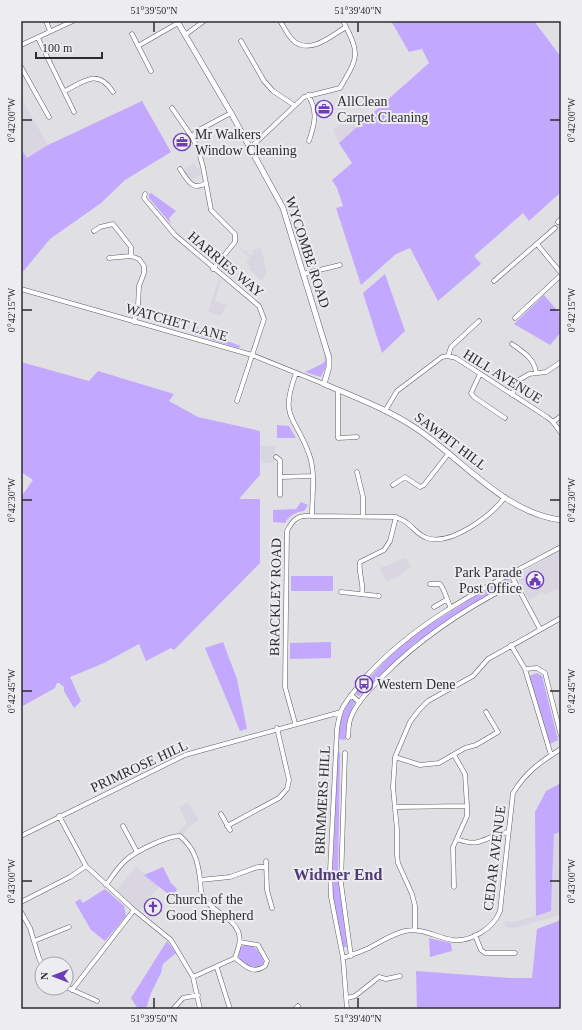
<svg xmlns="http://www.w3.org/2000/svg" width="582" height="1030" font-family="'Times New Roman',serif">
	<rect width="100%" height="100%" fill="#e0dfe3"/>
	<path fill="#d9d6e2" d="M21,98L48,145L27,158L23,152L21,153Z
		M349,119H351L358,127L339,143L333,130L344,121L346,123Z
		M194,163L197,168L199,167L201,175L190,180L183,170Z
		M236,245L249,254H253V250L261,248L267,273L261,280L249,269L251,267L246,262L250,258Z
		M219,279L221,281L215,301L226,305L221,316L208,311Z
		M260,446H275L274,463H261Z
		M561,551V587L544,595L542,592L529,600L516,576L517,574Z
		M406,558L411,567L399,576L386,582L380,568Z
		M188,802L199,820L188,827L183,835L177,833L186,824V821L179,807Z
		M561,832V915L511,929L504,926L505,921L514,922L551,911L554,834Z
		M136,867L159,887L139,910L116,890Z"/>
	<path fill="#c2a8fe" d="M391,21H534L561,57V192L529,221L523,213L474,256L481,264L438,301L410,248L396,254L361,285L336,208L343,206L337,188L332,180L352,163L339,143L429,63L422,49L409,52Z
		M142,101L171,152L125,180L101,203L50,239L21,274V153L23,152L27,158L48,145Z
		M151,193L176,211L169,218L171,224L149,198V194Z
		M385,274L405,331L382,353L363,293Z
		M544,295L561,315V332L550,345L514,324Z
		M196,325L201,332L241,346L238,348L193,334Z
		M324,354L327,364L321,377L305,372L322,364L325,361Z
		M21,362L89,381L98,371L174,394L169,401L198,417L260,431V475L239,499H260V563L174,650L171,648L146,661L139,644L104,663L70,677L81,701L74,708L64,691V687L59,683H57L55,688L21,707V497L33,480L21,472Z
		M277,425L289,426L296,438H277Z
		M301,502L308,505L304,511C295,512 289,516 285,523L273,522V510L296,509Z
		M291,576H333V591H291Z
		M509,578L510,584L415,643L359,696L356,694V692L386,660L413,635L480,593L503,579Z
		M223,642L237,679L247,729L240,731L205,648Z
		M331,642V658L290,659V643Z
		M537,673L542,676L558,740L548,745L529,676Z
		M352,699L355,702L347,720L345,740L338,739L341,718L349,701Z
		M338,752L340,753L338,876L347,947H342L335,914L332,884Z
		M561,783V832L554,834L551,911L536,916L535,812L546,791Z
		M163,867L171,883L177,889L175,894L172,897L144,875Z
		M105,889L124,906L126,916L105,941L91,930L75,902L80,899L83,903Z
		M561,920V1009H417L416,971L510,978H532L537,929Z
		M429,938L451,943L452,951L430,957Z
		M167,941L176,953L163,964L161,973L151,993L146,1009H138L131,998Z
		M246,944C255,945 261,953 264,962C256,974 244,965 238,956L240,947Z"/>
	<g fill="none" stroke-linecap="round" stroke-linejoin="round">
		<defs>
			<path id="minor" d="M46,21L50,31
				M280,21C284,27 289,38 295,42C312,54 332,35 346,27
				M132,34L151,71
				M185,35L204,21
				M38,38L74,112
				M241,41L264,81L273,91L294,105
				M21,45L73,21
				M138,46L178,23
				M21,67L49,117
				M65,91C84,81 98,68 113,92
				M308,95C318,111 315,123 309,141
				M172,108L192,137
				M250,148L304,97L340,88C359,56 360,54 343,21
				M180,169C187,179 192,192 206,183
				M145,194L144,198L175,235L259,306L264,319L237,401
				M558,222L561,219
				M94,231L100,227L113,224L131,247V256L139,259L144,266V273L139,286L138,306L134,322
				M537,244L561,273
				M109,258L131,256
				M213,269L235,242V234L211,210L203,167L198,149L192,137L197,131L231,113
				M303,274L340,265
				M494,281L555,228
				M21,289L252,355L324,384
				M515,318L561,275
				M512,344C523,352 534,358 536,372
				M448,356L456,358L547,417L553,422L561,433
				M480,374L471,393L474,397L505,418
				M338,390V438L357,437
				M512,395L519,380L529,374L546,372L561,362
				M385,411L397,391L442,357L448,356L451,347L479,321
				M553,422L561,416
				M276,457L280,460V495
				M357,472L363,497V516
				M280,477L312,476
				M393,485L405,477L420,487L424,485L449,453
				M312,516L396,517C400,519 404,520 407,523C414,528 418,535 427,538C451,546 491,516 505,497
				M510,573L540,629
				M430,584H440C446,592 446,599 451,608
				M341,592L379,596
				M362,594C364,583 358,573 360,562L384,550L390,541L396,517
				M434,607L446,600
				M511,645L525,669L551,755
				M525,669L537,668L545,673L561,736
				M351,695L359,702
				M295,723L285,687L287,531C293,519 298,515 312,516C312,496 316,472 309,454C295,415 279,419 296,373
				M348,737C349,730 348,724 351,717C358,700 373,686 385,674C423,636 468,607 515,583
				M345,753L341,883L351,956
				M454,755L465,774L467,806V816L453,847L454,887
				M395,757L420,765L439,763L465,748L476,745L498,732L486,712
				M395,807L467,806
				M221,814L230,830
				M59,816L86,866L134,910L171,940L193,977L200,1009
				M123,826L137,852
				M227,826L279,798L287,789L289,780L277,728
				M21,836L185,755L341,712
				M457,839C482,849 485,835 508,832
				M266,861L267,890L272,908
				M200,880L230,877L258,867H266
				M106,885C112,877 118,867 126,860C136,851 167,836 180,836C194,848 198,861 200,879C201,884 200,890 202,894C209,911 231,915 238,931C242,941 238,948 235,958L193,977
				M21,902L70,877L86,866
				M21,912L30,928L39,958L42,964
				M415,930V906L412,894L398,863L397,855V830L393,787L395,757L410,722L419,710L428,701L473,676L488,659L561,618
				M475,935L481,950L485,953H515
				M34,941L69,927
				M235,958C245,966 253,975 265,966L267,961L258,945L240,942
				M343,958C351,955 360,952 369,948C380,942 392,934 405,931C422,927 437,938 453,940C471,942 494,928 500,911L513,793C526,772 540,762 561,749
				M217,968L230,1009
				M66,987L97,1001
				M72,990L134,910
				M347,998L355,996L379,977L386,979L400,976
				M173,1009L183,998L198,995
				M295,1009L298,1006
				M347,1009L343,958L331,897L330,871L337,729C338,723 339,717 341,711C346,700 355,691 362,681C415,620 491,584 561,547"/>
			<path id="tertiary" d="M177,21L231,113L283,208L329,358V367L324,384C355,397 389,410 417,429C462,459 504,513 561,520"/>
		</defs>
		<use href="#minor" stroke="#5f5f62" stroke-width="5"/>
		<use href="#tertiary" stroke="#5f5f62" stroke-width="6"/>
		<use href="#minor" stroke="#fff" stroke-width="4"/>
		<use href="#tertiary" stroke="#fff" stroke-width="5"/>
	</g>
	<path fill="none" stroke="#2e2d2f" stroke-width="1.5" d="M154,22V32M358,22V32M22,120H32M550,120H560M22,310H32M550,310H560M22,500H32M550,500H560M22,691H32M550,691H560M22,881H32M550,881H560M154,998V1008M358,998V1008"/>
	<defs>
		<symbol id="office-ring" viewBox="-11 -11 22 22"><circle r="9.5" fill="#edecf0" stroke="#6c3db4" stroke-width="1.5"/><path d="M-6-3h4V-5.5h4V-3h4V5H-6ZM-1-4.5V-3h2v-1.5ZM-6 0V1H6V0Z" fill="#6c3db4"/></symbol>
		<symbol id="civic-ring" viewBox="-11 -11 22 22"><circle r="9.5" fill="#edecf0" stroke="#6c3db4" stroke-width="1.5"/><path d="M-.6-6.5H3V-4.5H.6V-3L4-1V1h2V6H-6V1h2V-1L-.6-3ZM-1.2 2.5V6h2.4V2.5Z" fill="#6c3db4"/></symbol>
		<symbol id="bus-ring" viewBox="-11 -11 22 22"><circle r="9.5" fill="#edecf0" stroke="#6c3db4" stroke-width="1.5"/><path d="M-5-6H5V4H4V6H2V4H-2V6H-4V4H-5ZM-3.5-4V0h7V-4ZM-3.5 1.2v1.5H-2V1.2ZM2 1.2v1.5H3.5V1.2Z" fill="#6c3db4"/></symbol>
		<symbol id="church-ring" viewBox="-11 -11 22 22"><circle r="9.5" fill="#edecf0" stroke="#6c3db4" stroke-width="1.5"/><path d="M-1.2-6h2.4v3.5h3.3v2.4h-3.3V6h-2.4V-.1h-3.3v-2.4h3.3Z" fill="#6c3db4"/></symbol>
	</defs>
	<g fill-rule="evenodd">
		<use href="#office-ring" x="314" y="99" width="20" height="20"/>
		<use href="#office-ring" x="172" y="132" width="20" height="20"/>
		<use href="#civic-ring" x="525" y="570" width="20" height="20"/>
		<use href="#bus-ring" x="354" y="674" width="20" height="20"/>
		<use href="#church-ring" x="143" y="897" width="20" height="20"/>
	</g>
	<g text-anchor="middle" stroke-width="4" stroke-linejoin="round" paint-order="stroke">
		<g font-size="14" fill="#2e2d2f" stroke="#edecf0" text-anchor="start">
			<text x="337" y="106">AllClean<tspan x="337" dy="16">Carpet Cleaning</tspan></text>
			<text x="195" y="139">Mr Walkers<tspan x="195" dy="16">Window Cleaning</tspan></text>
			<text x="522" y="577" text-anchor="end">Park Parade<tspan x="522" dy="16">Post Office</tspan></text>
			<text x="377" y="689">Western Dene</text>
			<text x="166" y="904">Church of the<tspan x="166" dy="16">Good Shepherd</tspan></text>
		</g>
		<g font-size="14" fill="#2e2d2f" stroke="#edecf0">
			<text transform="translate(308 252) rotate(72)" y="5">WYCOMBE ROAD</text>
			<text transform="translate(226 264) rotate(40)" y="5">HARRIES WAY</text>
			<text transform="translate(177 322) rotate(16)" y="5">WATCHET LANE</text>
			<text transform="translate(503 376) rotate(32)" y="5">HILL AVENUE</text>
			<text transform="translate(451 441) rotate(37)" y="5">SAWPIT HILL</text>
			<text transform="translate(275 597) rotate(-89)" y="5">BRACKLEY ROAD</text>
			<text transform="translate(139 766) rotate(-25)" y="5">PRIMROSE HILL</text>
			<text transform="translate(322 800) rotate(-87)" y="5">BRIMMERS HILL</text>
			<text transform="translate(494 858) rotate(-83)" y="5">CEDAR AVENUE</text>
		</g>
		<g font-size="16" font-weight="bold" fill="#4f3b78" stroke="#edecf0">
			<text x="338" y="880">Widmer End</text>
		</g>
	</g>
	<rect width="582" height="1030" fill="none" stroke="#edecf0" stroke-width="44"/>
	<g transform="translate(54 976) rotate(270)"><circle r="19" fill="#edecf0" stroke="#a1a0a3"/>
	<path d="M0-3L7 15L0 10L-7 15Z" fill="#6c3db4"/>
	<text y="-6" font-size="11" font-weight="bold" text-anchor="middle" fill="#2e2d2f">N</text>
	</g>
	<path d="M36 52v6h66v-6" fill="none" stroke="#2e2d2f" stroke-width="2"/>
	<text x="42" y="52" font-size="12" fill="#2e2d2f" stroke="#edecf0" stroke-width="3" paint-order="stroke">100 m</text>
	<rect x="22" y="22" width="538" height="986" fill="none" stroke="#2e2d2f" stroke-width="1.5"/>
	<g font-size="10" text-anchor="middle" fill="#2e2d2f">
		<text x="154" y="14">51°39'50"N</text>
		<text x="358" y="14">51°39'40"N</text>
		<text transform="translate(571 120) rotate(-90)" y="4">0°42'00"W</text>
		<text transform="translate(11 120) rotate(-90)" y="4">0°42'00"W</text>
		<text transform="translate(571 310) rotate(-90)" y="4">0°42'15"W</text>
		<text transform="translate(11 310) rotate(-90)" y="4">0°42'15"W</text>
		<text transform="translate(571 500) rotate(-90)" y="4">0°42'30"W</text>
		<text transform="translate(11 500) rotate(-90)" y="4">0°42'30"W</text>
		<text transform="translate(11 691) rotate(-90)" y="4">0°42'45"W</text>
		<text transform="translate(571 691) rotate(-90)" y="4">0°42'45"W</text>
		<text transform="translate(11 881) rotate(-90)" y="4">0°43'00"W</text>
		<text transform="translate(571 881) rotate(-90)" y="4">0°43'00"W</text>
		<text x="154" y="1022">51°39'50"N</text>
		<text x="358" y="1022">51°39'40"N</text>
	</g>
</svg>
